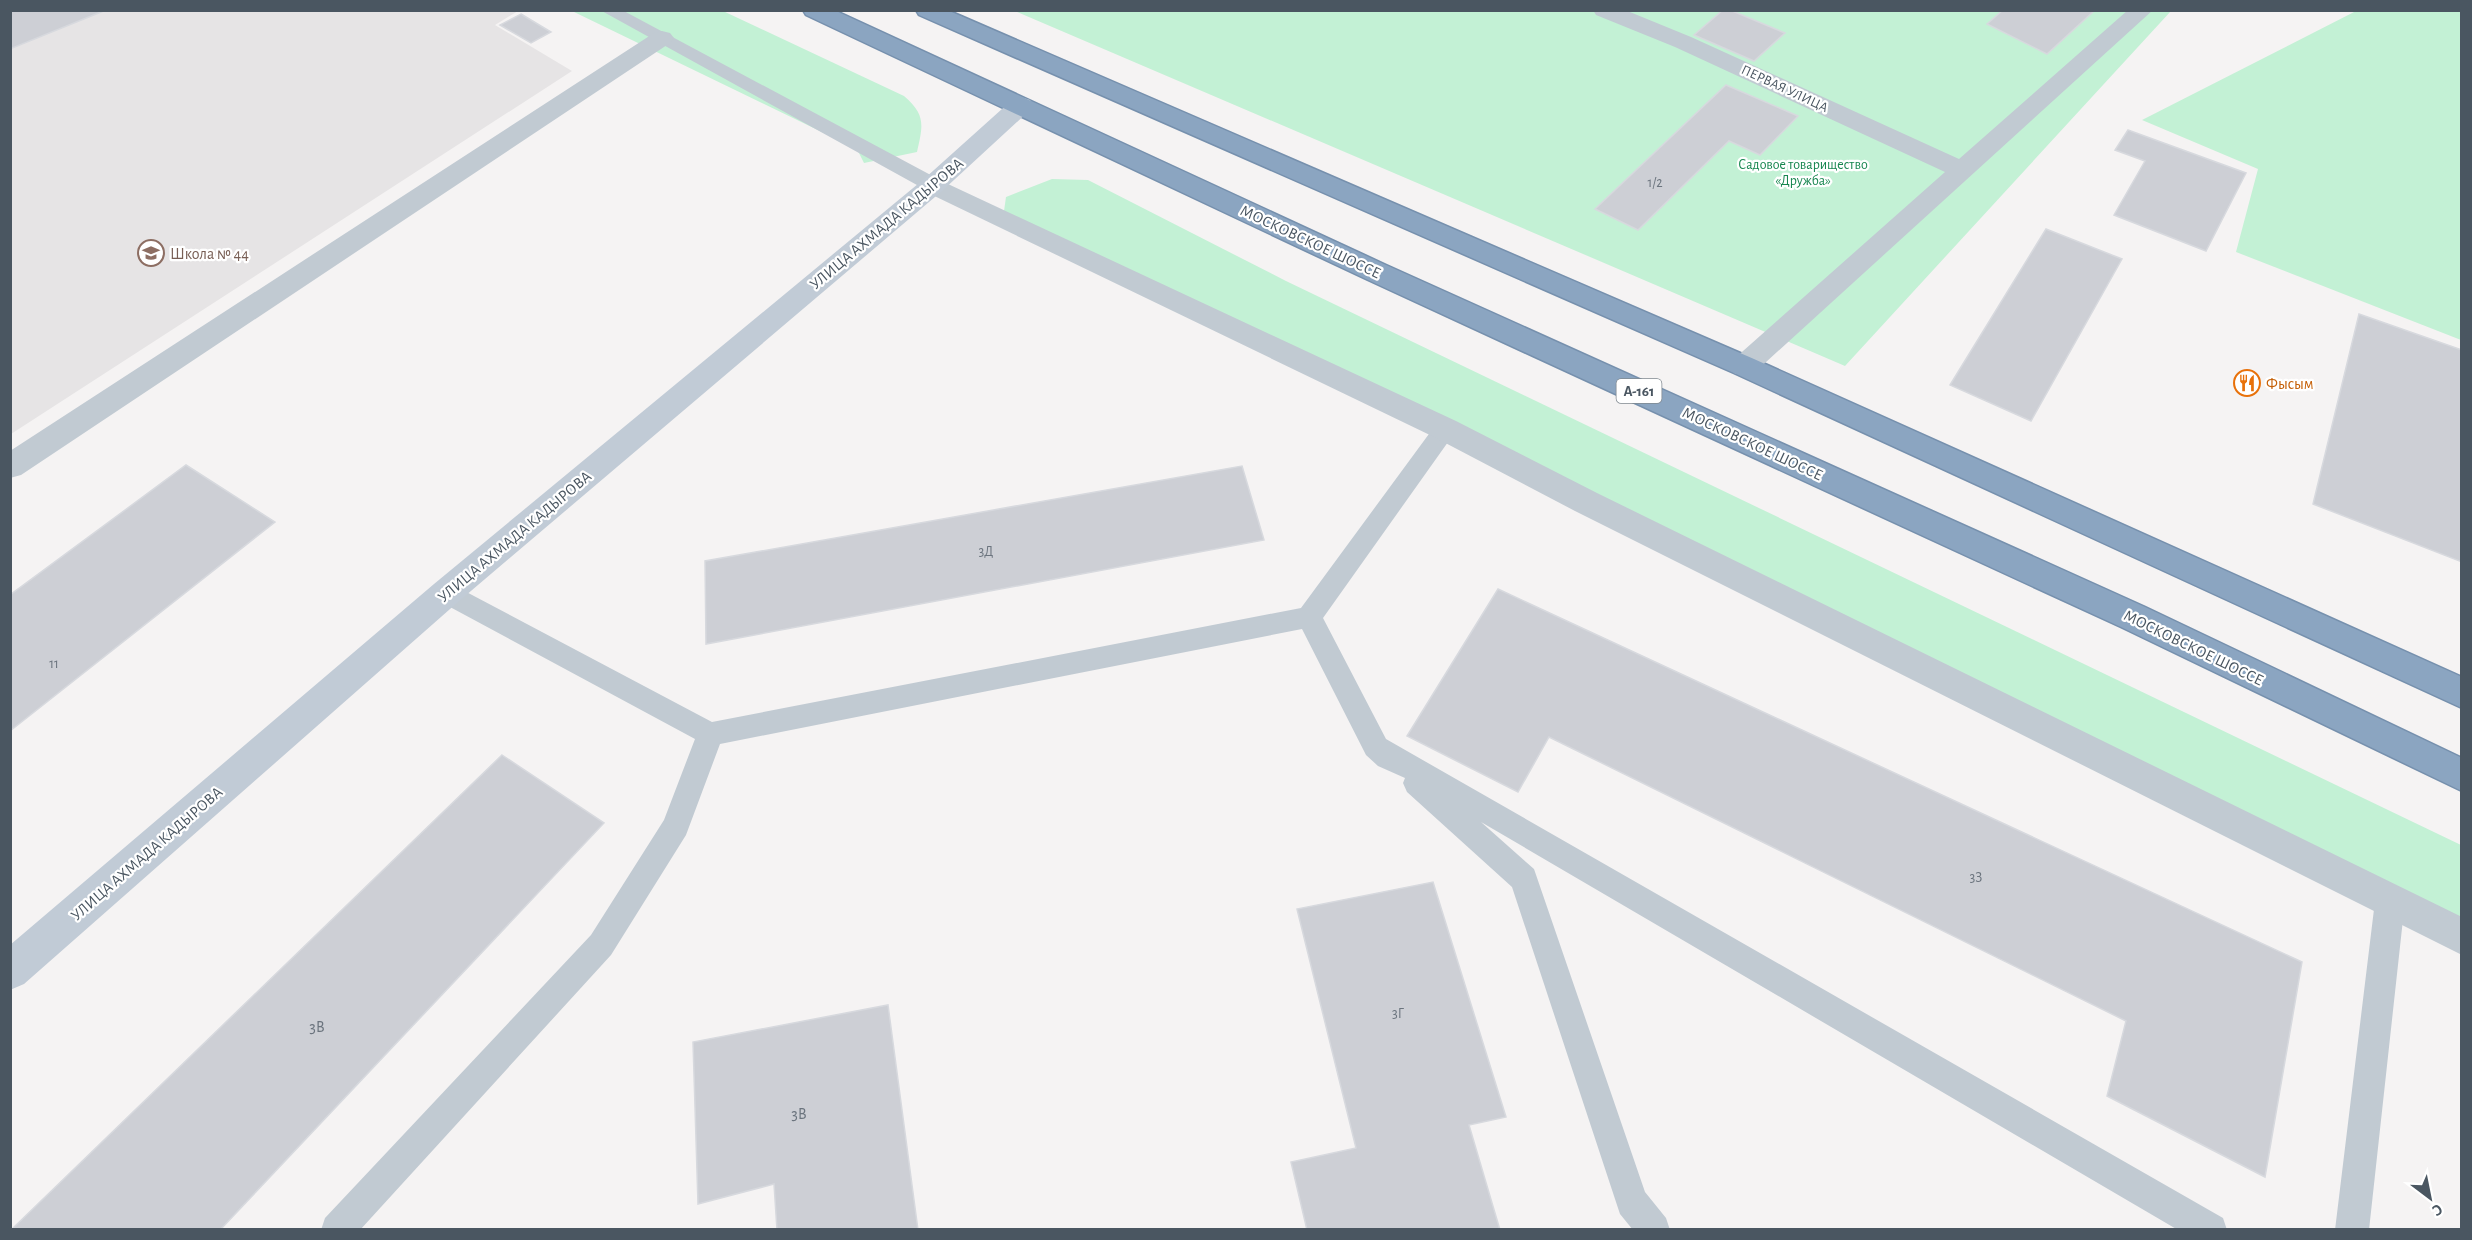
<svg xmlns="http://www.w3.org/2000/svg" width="2472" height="1240" font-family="'Alegreya Sans',sans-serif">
	<rect width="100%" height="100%" fill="#f5f3f3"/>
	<path fill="#e6e4e5" d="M11,11H518L495,25L572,71L11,434Z"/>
	<path fill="#c3f1d5" d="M572,11H723L904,96C926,115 923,125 917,152L864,163L857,149Z
		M1015,11H2171L1845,366Z
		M2356,11H2461V340L2236,252L2258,169L2142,120Z
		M1052,179L1088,180L1286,281L2461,845V943L1004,211L1006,197Z"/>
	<path fill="#cdcfd5" stroke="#d7d9de" stroke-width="1.5" d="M10,10H106L10,49Z
		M1723,10H1730L1785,33L1754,61L1694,35Z
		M2003,10H2095L2047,54L1987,24Z
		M521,14L551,32L531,43L500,25Z
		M1726,85L1798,116L1760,155L1729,141L1638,230L1595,209Z
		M2128,130L2246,173L2206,251L2114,215L2145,161L2115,150Z
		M2046,229L2122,259L2031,421L1950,385Z
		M2359,314L2462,350V562L2313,504Z
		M186,465L275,522L10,731V595Z
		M1242,466L1264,540L706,644L705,561Z
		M1498,589L2302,962L2265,1177L2107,1096L2126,1021L1549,737L1518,792L1407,736Z
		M502,755L604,823L220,1230H11Z
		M1433,882L1506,1117L1469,1125L1500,1230H1307L1291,1162L1356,1148L1297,909Z
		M888,1005L918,1230H777L774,1184L698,1204L693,1042Z"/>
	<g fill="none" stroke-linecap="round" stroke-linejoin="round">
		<defs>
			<path id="highway" d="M803,10H834L1386,265L2145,607L2462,758V791L2121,627L1366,279L806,15Z
				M916,10H947L1754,359L2462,677V708L1734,373L919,15Z"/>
		</defs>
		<use href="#highway" stroke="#7690ad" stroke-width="3"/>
		<path fill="#c1cad2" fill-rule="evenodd" d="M600,10H622L940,180L943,185L940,190L933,191L926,190Z
			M1445,420L1453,423L1457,429L1453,435L1323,618L1386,739L2223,1218L2227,1230H2178L1481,822L1534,869L1645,1192L1666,1218L1670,1230H1633L1620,1214L1616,1202L1512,887L1407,792L1403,783L1405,778L1378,766L1366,755L1302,629L720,744L686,835L611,955L360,1230H321L325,1218L591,935L664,820L695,739L437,600L433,593L437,586L446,583L455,586L712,722L1301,608L1437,423Z
			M2390,887L2400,891L2405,901L2369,1230H2335L2375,901L2380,891Z"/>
		<path fill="#c1cad2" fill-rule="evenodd" d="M1593,10H1625L1691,37L1959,159L2128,10H2153L1754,373L1744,376L1734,373L1730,366L1734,359L1945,172L1675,47L1596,15Z
			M662,31L670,33L674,38L670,43L21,475L10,478V451L654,33Z
			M933,177L1456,421L1597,493L2462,917V955L1575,511L1434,437L924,191L920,185L924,179Z"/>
		<path fill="#c1cbd6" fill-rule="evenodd" d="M1021,97L1030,100L1033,105L1030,110L942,191L458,602L24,984L10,990V945L434,584L924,179L1012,100Z"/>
		<use href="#highway" fill="#8ba5c1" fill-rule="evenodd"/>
	</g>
	<defs>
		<symbol id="school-ring" viewBox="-11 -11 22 22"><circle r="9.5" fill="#fff" stroke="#8d6e63" stroke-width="1.5"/><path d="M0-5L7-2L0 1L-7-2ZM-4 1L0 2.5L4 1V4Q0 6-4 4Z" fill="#8d6e63"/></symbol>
		<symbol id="restaurant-ring" viewBox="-11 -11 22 22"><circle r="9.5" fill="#fff" stroke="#e8710a" stroke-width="1.5"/><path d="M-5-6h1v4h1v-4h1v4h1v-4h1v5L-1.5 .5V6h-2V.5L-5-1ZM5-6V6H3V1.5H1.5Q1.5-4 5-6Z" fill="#e8710a"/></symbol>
	</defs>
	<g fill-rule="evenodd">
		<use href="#school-ring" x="136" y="238" width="30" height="30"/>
		<use href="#restaurant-ring" x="2232" y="368" width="30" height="30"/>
	</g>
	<g text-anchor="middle" stroke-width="4.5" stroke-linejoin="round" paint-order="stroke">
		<g font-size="14" fill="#4a5661" stroke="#fff">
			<text transform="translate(1785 88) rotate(25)" y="5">ПЕРВАЯ УЛИЦА</text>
		</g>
		<g font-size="14" fill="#17864f" stroke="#fff">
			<text x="1803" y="169">Садовое товарищество<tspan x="1803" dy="16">«Дружба»</tspan></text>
		</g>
		<g font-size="14" fill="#6b747e">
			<text x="1655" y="187">1/2</text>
			<text x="986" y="556">3Д</text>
			<text x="54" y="668">11</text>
			<text x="1976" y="882">3З</text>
			<text x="1398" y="1018">3Г</text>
		</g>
		<rect fill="#fff" stroke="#808990" stroke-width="1.5" x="1616.5" y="379" width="45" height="24" rx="4.5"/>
		<g font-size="15" font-weight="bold" fill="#4a5661">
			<text x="1639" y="396">А-161</text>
		</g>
		<g font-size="16" fill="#4a5661" stroke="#fff">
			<text transform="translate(886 223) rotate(-40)" y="6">УЛИЦА АХМАДА КАДЫРОВА</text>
			<text transform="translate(1311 241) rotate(25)" y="6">МОСКОВСКОЕ ШОССЕ</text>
			<text transform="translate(1753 443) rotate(25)" y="6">МОСКОВСКОЕ ШОССЕ</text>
			<text transform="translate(514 536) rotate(-40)" y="6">УЛИЦА АХМАДА КАДЫРОВА</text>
			<text transform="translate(2194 647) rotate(26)" y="6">МОСКОВСКОЕ ШОССЕ</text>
			<text transform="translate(146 853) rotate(-41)" y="6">УЛИЦА АХМАДА КАДЫРОВА</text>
		</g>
		<g font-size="16" fill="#785e54" stroke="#fff" text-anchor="start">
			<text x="170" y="259">Школа № 44</text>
		</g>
		<g font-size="16" fill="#c56008" stroke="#fff" text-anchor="start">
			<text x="2266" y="389">Фысым</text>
		</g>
		<g font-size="16" fill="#6b747e">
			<text x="317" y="1032">3В</text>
			<text x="799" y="1119">3В</text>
		</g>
	</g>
	<rect width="2472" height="1240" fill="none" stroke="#4a5661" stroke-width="24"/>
	<g transform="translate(2430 1198) rotate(148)" stroke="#ffffff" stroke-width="4.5" paint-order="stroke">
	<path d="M0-4.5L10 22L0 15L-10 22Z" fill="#4a5661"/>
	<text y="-9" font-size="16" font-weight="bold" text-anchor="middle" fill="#4a5661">С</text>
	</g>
</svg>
